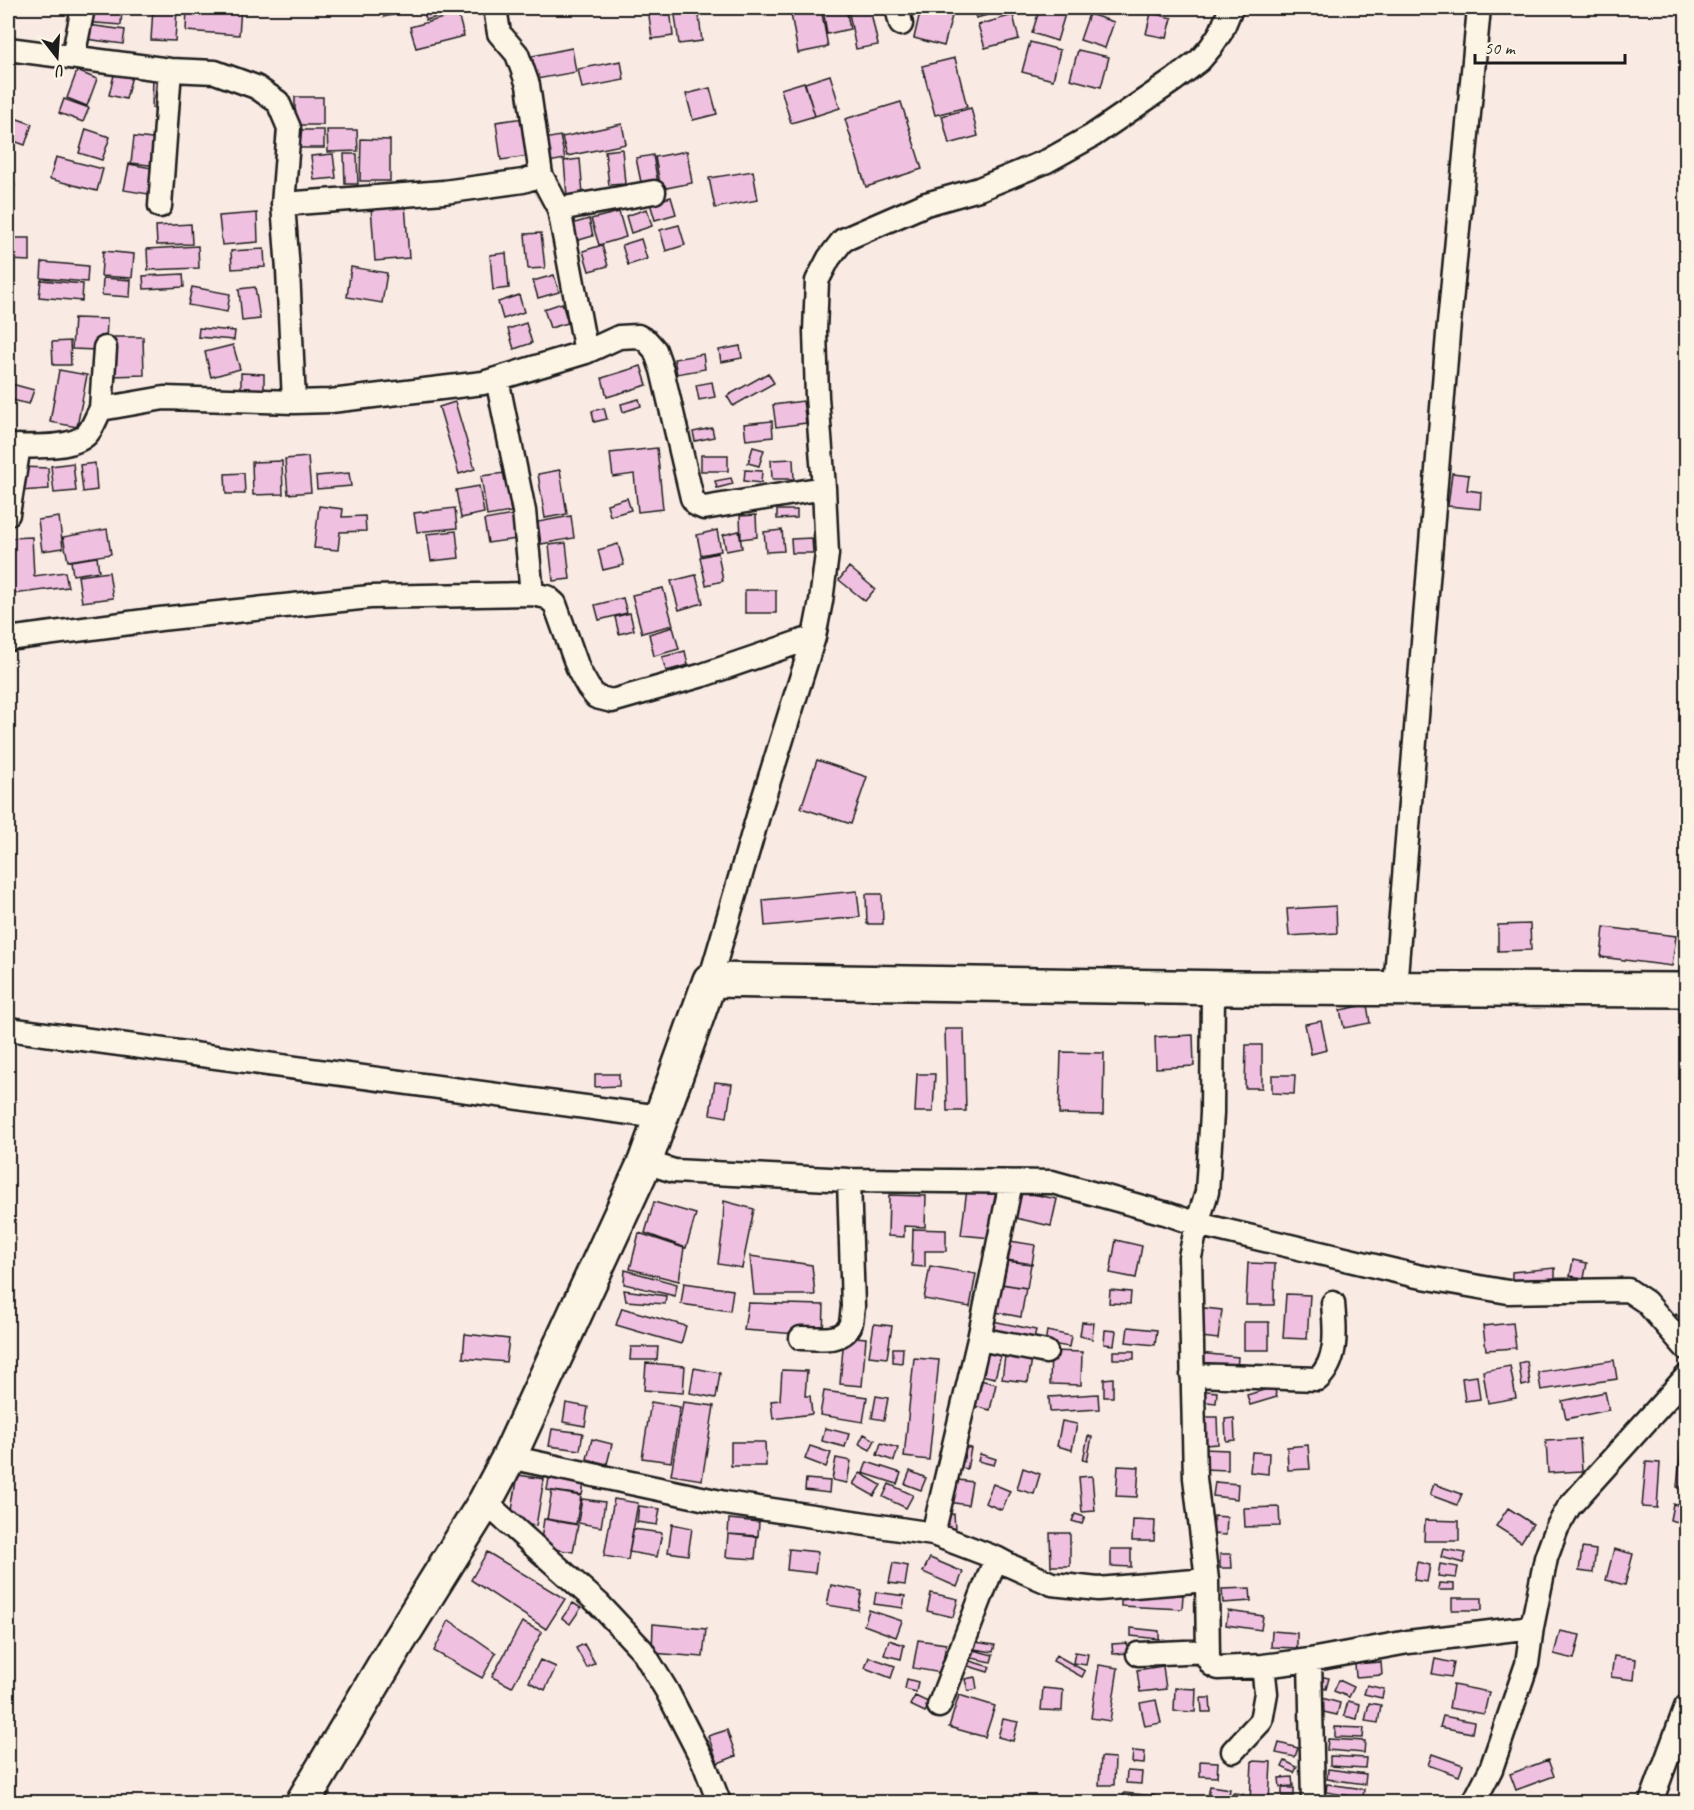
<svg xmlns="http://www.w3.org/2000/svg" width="1694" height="1810" font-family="Caveat,sans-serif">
	<rect width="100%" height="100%" fill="#faeae4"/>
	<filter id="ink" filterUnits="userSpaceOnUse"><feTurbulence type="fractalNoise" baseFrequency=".0167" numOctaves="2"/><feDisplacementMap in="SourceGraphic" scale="12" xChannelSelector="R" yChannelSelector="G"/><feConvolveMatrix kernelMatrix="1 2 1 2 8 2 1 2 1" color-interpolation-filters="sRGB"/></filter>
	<g filter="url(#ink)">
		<path fill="#f0c0e1" stroke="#1c1c1c" stroke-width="1.5" d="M86,8H122L121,25L84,22Z
			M153,8L177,10L175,41L151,40Z
			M187,8H241L239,35L186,31Z
			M381,8H397L398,14L384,17Z
			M423,8H459L460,11L426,20Z
			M648,8H670L673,36L652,39Z
			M674,8H698L702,41L679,44Z
			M790,8H821L828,47L798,53Z
			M823,8H846L850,29L827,34Z
			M848,8H870L878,45L856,49Z
			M921,8L952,16L944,46L914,38Z
			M973,8H1010V9L976,18Z
			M1040,8L1065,14L1057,41L1032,33Z
			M1151,13L1172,18L1167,38L1146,34Z
			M458,14L464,36L416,48L410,27Z
			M1089,14L1114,22L1105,48L1080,40Z
			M1013,15L1019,39L985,48L978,25Z
			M88,25L125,30L123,44L86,39Z
			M1030,42L1060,50L1053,80L1022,72Z
			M572,48L576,72L537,79L532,56Z
			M1078,50L1109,57L1101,87L1070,79Z
			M955,58L967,107L935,115L922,66Z
			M621,61L624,80L582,88L578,69Z
			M116,67L133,72L126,99L109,95Z
			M77,71L97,79L87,106L67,98Z
			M830,75L840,108L815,116L805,83Z
			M153,78L167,79L165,109L152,108Z
			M804,82L815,116L791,123L781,89Z
			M710,88L717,114L693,120L686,94Z
			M295,97H323V125H295Z
			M64,99L89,108L83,122L59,113Z
			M901,102L922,169L866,187L845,119Z
			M971,108L978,136L949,144L942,116Z
			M9,116L32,124L25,145L8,139Z
			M524,118L529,156L501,160L496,122Z
			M622,124L626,144L567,156L562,137Z
			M86,129L110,137L102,160L79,153Z
			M299,130H324V148H300Z
			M327,130H357L358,151L328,152Z
			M560,136L565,159L549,162L544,139Z
			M134,137L161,140L158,166L131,163Z
			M361,139L390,140V181H360Z
			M622,149L625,184L609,185L605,151Z
			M687,151L692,183L661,189L655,157Z
			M333,154L336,178L314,180L311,156Z
			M344,154H357L358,184H345Z
			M653,155L659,189L643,192L636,158Z
			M56,157L103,169L97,191L50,179Z
			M580,159L583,194L567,196L564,161Z
			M129,164L158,169L154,195L124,190Z
			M753,171L758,200L715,208L709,178Z
			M8,183L15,185L8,210Z
			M671,197L676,214L655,220L650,203Z
			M405,204L409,258L375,261L371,207Z
			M647,209L652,226L631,233L626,216Z
			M619,212L626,237L599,245L591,219Z
			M257,213L258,242L222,245L219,216Z
			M589,219L593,236L572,242L568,225Z
			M191,224L192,244L157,245L156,226Z
			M679,225L685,245L666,251L660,230Z
			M541,233L545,268L528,269L525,234Z
			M8,238H30V261L8,260Z
			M641,239L647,259L628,265L622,245Z
			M602,245L608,266L589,271L583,251Z
			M198,246L199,268L148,270L147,249Z
			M264,249L265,267L232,269L231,251Z
			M103,251L134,254L132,278L101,276Z
			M506,253L509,288L493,290L490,255Z
			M42,262L88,266L87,282L41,278Z
			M351,267L387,273L382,303L347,297Z
			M183,274L184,287L144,289L143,276Z
			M554,275L559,292L538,298L533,281Z
			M103,278L131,280L130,297L102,295Z
			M41,280L83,284L82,301L39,297Z
			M192,287L230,294L227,312L188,305Z
			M255,287L260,319L242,321L239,289Z
			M519,295L524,312L503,319L498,302Z
			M562,303L568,323L550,328L544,309Z
			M74,318L107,319L106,344L97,350L72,349Z
			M526,323L532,343L514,349L508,329Z
			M199,328L235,331L234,340L198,337Z
			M111,337H143L144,375L112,376Z
			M70,341L71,365H53L52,342Z
			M233,345L240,369L211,377L205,352Z
			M740,346L742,358L721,362L719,350Z
			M703,354L705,369L677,374L674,359Z
			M641,366L647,385L607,397L602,378Z
			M59,370L87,375L77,427L50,422Z
			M241,373L264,374V394H241Z
			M768,373L774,383L733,406L727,396Z
			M712,382L715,397L699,400L696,385Z
			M8,383L34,390L29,404L8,399V403Z
			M639,399L641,406L623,412L621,404Z
			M803,401L806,423L776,427L773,405Z
			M455,402L475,469L459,474L439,407Z
			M604,408L607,419L594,422L592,411Z
			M772,421L773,437L746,440L744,424Z
			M712,428L714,437L695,441L693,432Z
			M753,447L764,450L759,466L748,463Z
			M657,448L663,509L638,512L634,474L613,477L610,453Z
			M701,455H728V471H701Z
			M308,457L311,492L288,494L285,459Z
			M793,459L794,479H772L771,460Z
			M282,461L283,494L253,495L252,462Z
			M73,463L76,491L54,493L51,466Z
			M95,463L97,490L83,492L80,465Z
			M20,467L48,468L49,489L20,491Z
			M560,470L567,514L545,518L538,474Z
			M745,470L762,471L761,483L744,481Z
			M244,473L245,494H226L225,474Z
			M349,473L351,486L317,489L316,476Z
			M505,473L511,512L487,516L481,476Z
			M1452,473L1469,475L1467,490L1481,492L1480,509L1448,506Z
			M731,478L733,484L717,488L715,481Z
			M479,486L484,513L461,518L456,490Z
			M627,498L631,510L610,516L607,504Z
			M319,506L343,509L342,517L365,516L366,531L340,532L338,550L314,548Z
			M455,508L457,528L417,532L414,513Z
			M777,510H797V518L777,519Z
			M519,514L523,538L488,543L484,520Z
			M756,515L757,537L741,539L740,516Z
			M571,516L574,538L541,544L538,522Z
			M59,517L63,548L42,551L38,520Z
			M107,529L111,554L68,561L63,537Z
			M717,530L721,551L701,555L697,535Z
			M782,530L784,551L766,552L764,532Z
			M456,531L459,558L431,561L427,534Z
			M739,531L742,548L726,551L723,535Z
			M32,537L34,576L65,572L68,587L13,594L8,538Z
			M812,538L813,553H792L791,539Z
			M566,543L570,579L553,581L549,545Z
			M618,544L624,565L603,570L598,550Z
			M718,553L723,581L706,585L700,557Z
			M97,557L99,571L73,575L71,561Z
			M849,567L875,589L865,601L839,580Z
			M109,572L113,598L82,602L78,576Z
			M696,575L703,603L679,610L671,581Z
			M663,588L673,625L642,633L632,595Z
			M745,590H776V613H745Z
			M623,598L627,613L599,620L595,605Z
			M630,613L634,630L619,634L615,617Z
			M673,627L679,649L654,656L649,634Z
			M685,651L688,665L666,671L662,657Z
			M817,760L867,777L851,824L801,808Z
			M857,891L860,917L765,926L763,900Z
			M866,894H882L883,924H867Z
			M1336,906L1337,933L1289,936L1287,909Z
			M1530,924L1531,950L1498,951V925Z
			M1604,927L1676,936L1672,966L1601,957Z
			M1682,959H1686V973L1679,972Z
			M1367,1005L1370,1023L1344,1028L1340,1010Z
			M1321,1021L1327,1050L1311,1054L1305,1024Z
			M945,1029H964L966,1111H947Z
			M1193,1035L1194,1066L1156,1068L1155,1037Z
			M1246,1045H1262V1088H1245Z
			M1061,1052L1104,1053L1103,1115L1059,1114Z
			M595,1074H619V1086L595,1087Z
			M917,1074H935L933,1112H915Z
			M1272,1075H1295L1294,1094L1272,1093Z
			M715,1082L732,1084L727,1117L710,1114Z
			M967,1189L998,1193L992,1238L961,1235Z
			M1017,1191L1057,1199L1051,1226L1011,1217Z
			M889,1195L926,1196L925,1227L904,1226V1237L888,1236Z
			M724,1201L754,1209L742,1268L718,1264L723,1227Z
			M654,1202L696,1214L686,1248L645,1233Z
			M913,1229L946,1230V1251H925V1267L912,1266Z
			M639,1233L684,1248L679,1281L630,1269Z
			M1116,1240L1142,1246L1136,1278L1110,1273Z
			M1010,1241L1035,1245L1032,1264L1007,1260Z
			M750,1256L812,1265L815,1295H754Z
			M1573,1260L1587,1263L1584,1278L1570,1276Z
			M1006,1261L1031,1264L1027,1288L1002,1284Z
			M1248,1263L1275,1264L1274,1305H1246Z
			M930,1266L976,1274L970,1307L924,1299Z
			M1555,1268V1278L1512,1282V1272Z
			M625,1270L677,1284L675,1296L624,1284Z
			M684,1283L733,1290L730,1311L681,1304Z
			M1000,1284L1026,1288L1021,1317L995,1312Z
			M624,1290L666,1296L665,1304L626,1301Z
			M1110,1290L1131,1292L1130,1304L1109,1303Z
			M1286,1294L1310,1295L1307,1339L1283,1338Z
			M748,1303L824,1305L823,1336L744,1330Z
			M1196,1307L1222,1310L1218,1339L1193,1336Z
			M622,1308L686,1326L681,1344L616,1325Z
			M1676,1314L1686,1324V1336L1670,1320Z
			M988,1320L1036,1330L1032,1347L984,1337Z
			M1082,1322L1094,1323L1092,1339L1080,1336Z
			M1244,1322H1269V1350H1244Z
			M1513,1323L1516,1348L1486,1350L1483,1326Z
			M874,1324L892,1326L887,1358L869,1356Z
			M1128,1327L1157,1330L1155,1345L1126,1342Z
			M1105,1330L1116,1331L1114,1345L1104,1344Z
			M1047,1331L1071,1336L1069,1347L1045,1343Z
			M465,1334L509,1339L506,1362L463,1358Z
			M844,1336L866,1338L862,1386L840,1384Z
			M631,1347H658L657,1360H630Z
			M893,1348H903L902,1363L893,1362Z
			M1006,1349L1033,1353L1028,1382L1002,1379Z
			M988,1351L1001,1355L995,1378L981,1375Z
			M1051,1351L1082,1352L1081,1385L1050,1384Z
			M1113,1351H1134V1359H1113Z
			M1199,1353L1238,1357L1237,1370L1198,1366Z
			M914,1358L939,1360L929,1460L904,1457Z
			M1614,1360L1617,1379L1541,1390L1538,1372Z
			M1527,1361L1530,1384L1522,1386L1519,1363Z
			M646,1363L685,1366L683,1393L644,1390Z
			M1510,1366L1516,1398L1488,1403L1483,1371Z
			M694,1368L720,1373L716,1398L690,1393Z
			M782,1370L807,1371L805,1396H810L812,1414L773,1419L771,1401L780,1400Z
			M1477,1376L1480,1399L1465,1401L1462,1378Z
			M1113,1378V1397H1104V1379Z
			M980,1380L996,1384L990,1410L974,1406Z
			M1274,1387L1277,1397L1250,1405L1247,1395Z
			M1197,1390L1217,1392L1216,1403L1196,1401Z
			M824,1391L867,1397L863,1422L820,1415Z
			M1605,1392L1609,1410L1566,1419L1562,1401Z
			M1098,1394L1099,1409L1050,1412L1049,1397Z
			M876,1396L888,1398L884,1420L872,1418Z
			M651,1402L680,1407L671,1462L642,1458Z
			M683,1402L714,1406L702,1480L671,1475Z
			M566,1403L588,1407L585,1426L563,1422Z
			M1204,1417H1217L1218,1444L1205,1445Z
			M1234,1418L1235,1440L1226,1441L1225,1419Z
			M1062,1421L1077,1424L1072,1450L1057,1446Z
			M825,1428L849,1434L845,1447L822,1441Z
			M552,1429L583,1433L580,1450L549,1446Z
			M864,1434L875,1440L870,1450L859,1444Z
			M1088,1436L1092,1437L1087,1461L1083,1460Z
			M1682,1438H1686V1487H1677Z
			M592,1439L612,1444L607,1464L587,1459Z
			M1580,1439L1582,1471L1548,1473L1546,1441Z
			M731,1442H765L766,1466H731Z
			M881,1443L898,1448L894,1461L877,1455Z
			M1308,1445L1310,1469L1288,1470L1287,1447Z
			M810,1446L831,1453L826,1467L805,1459Z
			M960,1447L971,1448L967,1469L957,1467Z
			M1203,1449L1228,1450V1470L1203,1469Z
			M1252,1452L1269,1453L1268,1474L1250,1472Z
			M980,1454L996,1459L994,1465L978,1461Z
			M836,1458L851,1461L847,1483L832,1480Z
			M867,1462L901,1473L897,1484L863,1473Z
			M1646,1462L1660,1463L1657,1508L1642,1507Z
			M1118,1466L1139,1467L1137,1497L1116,1496Z
			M1023,1468L1040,1474L1034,1494L1017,1489Z
			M910,1471L926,1478L921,1490L905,1484Z
			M860,1473L881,1485L874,1496L853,1484Z
			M518,1475L544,1479L536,1526L510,1522Z
			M1092,1476L1095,1511L1082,1512L1079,1477Z
			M549,1478L584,1484L582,1495L547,1490Z
			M806,1479L830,1481L829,1493L805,1490Z
			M952,1479L972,1482L968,1505L948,1502Z
			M1215,1482L1238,1484L1237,1499L1213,1496Z
			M889,1484L913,1495L906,1508L883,1497Z
			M993,1484L1010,1491L1002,1510L985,1503Z
			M1434,1484L1462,1494L1457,1505L1430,1495Z
			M552,1491L581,1496L576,1524L547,1519Z
			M582,1499L605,1502L601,1527L578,1523Z
			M614,1499L638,1503L628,1560L604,1556Z
			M1673,1504L1686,1507V1524L1670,1520Z
			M639,1506L660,1509L657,1525L637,1522Z
			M1279,1507L1280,1526L1245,1527L1244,1508Z
			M1508,1508L1533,1524L1521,1542L1496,1526Z
			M954,1514L955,1529H948L947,1515Z
			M1075,1514L1085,1517L1082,1524L1072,1521Z
			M1214,1516L1227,1517L1226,1535L1213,1534Z
			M544,1519L578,1525L573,1552L540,1547Z
			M729,1519L759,1522L758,1536L728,1534Z
			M1133,1520L1155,1521L1154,1541H1132Z
			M1425,1520L1459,1521V1541H1424Z
			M672,1524L692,1528L688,1555L668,1552Z
			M633,1529L662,1533L657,1557L629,1552Z
			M1050,1533H1070V1566H1051Z
			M728,1534L757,1537L755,1559L726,1557Z
			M1582,1548L1596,1550L1593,1573L1579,1571Z
			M789,1549L818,1552L815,1573L787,1570Z
			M1111,1549H1131V1567L1111,1566Z
			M1443,1549L1466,1553L1463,1563L1441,1557Z
			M1614,1549L1633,1554L1625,1585L1606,1580Z
			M487,1552L565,1599L546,1629L471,1580Z
			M1220,1554H1231L1232,1568H1220Z
			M930,1558L963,1572L957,1587L923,1572Z
			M1417,1562L1430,1565L1427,1582L1414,1580Z
			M893,1563L908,1566L905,1585L889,1583Z
			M1440,1564L1458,1567L1456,1578L1438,1576Z
			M1439,1583L1454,1584V1590H1438Z
			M831,1585L862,1591L858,1610L827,1605Z
			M1250,1588L1251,1601L1223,1603L1222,1589Z
			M1121,1591L1183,1595L1182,1609L1121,1606Z
			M876,1592L905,1596L903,1608L874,1604Z
			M931,1593L958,1599L953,1617L927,1611Z
			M1452,1598H1482V1610H1452Z
			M573,1603L581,1608L570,1624L562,1618Z
			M869,1610L902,1621L896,1637L864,1625Z
			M1228,1611L1263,1616L1261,1630L1226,1625Z
			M449,1620L496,1653L482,1678L434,1651Z
			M522,1622L542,1632L512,1687L492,1677Z
			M653,1624L706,1629L703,1657L652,1653Z
			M1131,1628L1159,1631V1639L1131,1636Z
			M1272,1631L1297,1633V1648L1271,1647Z
			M1560,1631L1580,1635L1574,1659L1554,1654Z
			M889,1640L904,1645L901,1659L884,1655Z
			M918,1640L946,1644L941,1673L913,1668Z
			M975,1642L995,1645L993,1652L974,1649Z
			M1127,1643L1128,1653L1113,1654L1112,1644Z
			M584,1644L595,1663L587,1668L576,1648Z
			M973,1650L993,1655L991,1662L971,1658Z
			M1075,1652L1088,1654L1086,1665L1073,1663Z
			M1056,1655L1085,1671L1082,1677L1053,1661Z
			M1614,1656L1636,1659L1634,1680L1611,1677Z
			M869,1657L895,1666L891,1678L865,1668Z
			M1435,1659L1454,1663L1451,1677L1432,1674Z
			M540,1660L556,1667L545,1690L529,1682Z
			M970,1661L990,1667L988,1672L968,1666Z
			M1381,1662L1382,1675L1356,1677L1355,1664Z
			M1099,1665L1118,1668L1110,1721L1091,1718Z
			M1163,1666L1166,1689L1140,1692L1137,1670Z
			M1319,1676L1329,1678L1326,1689L1316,1686Z
			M975,1677L977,1689L968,1691L965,1679Z
			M907,1679L918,1682L916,1692L905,1689Z
			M1339,1680L1354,1687L1349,1697L1334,1691Z
			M1367,1685L1384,1689L1382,1698L1364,1694Z
			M1453,1685L1489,1692L1484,1714L1449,1708Z
			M1043,1688L1063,1690L1062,1711L1041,1710Z
			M1175,1688L1196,1689L1195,1712L1174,1711Z
			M959,1695L995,1706L985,1737L949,1727Z
			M915,1696L930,1703L925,1712L910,1705Z
			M1201,1698H1210L1211,1712H1202Z
			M1322,1698L1340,1703L1337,1715L1319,1711Z
			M1156,1700L1161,1723L1145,1726L1140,1703Z
			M1348,1701L1360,1704L1357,1719L1344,1716Z
			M1369,1703L1381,1705L1378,1723L1365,1721Z
			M1443,1716L1474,1722L1472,1733L1440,1727Z
			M1003,1719L1018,1722L1013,1741L998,1737Z
			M1335,1727L1364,1728L1363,1738L1335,1737Z
			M727,1730L736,1756L718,1763L708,1736Z
			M1328,1739L1365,1741L1364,1753L1327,1750Z
			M1279,1743L1298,1748L1295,1757L1276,1753Z
			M1133,1751L1145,1752L1144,1764L1132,1763Z
			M1432,1754L1463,1765L1459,1776L1428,1765Z
			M1330,1756L1366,1758L1365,1768L1330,1766Z
			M1101,1757L1115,1758L1114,1785H1099Z
			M1548,1760L1554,1776L1516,1790L1510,1774Z
			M1200,1761L1218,1762L1217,1777L1200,1776Z
			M1252,1761L1271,1762L1269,1802H1250Z
			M1285,1761L1297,1767L1294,1773L1282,1767Z
			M1328,1769L1366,1774L1365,1784L1327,1779Z
			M1127,1771L1142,1772L1141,1784L1126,1783Z
			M1292,1777L1293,1786L1280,1787L1279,1778Z
			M1327,1784L1364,1789L1363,1798L1326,1792Z
			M1210,1786L1230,1789L1228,1802H1207Z
			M1282,1788H1294V1796H1282Z
			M1124,1793L1155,1796L1154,1802L1123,1800Z
			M1233,1793L1243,1794L1242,1802H1232Z"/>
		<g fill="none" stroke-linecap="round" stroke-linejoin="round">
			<defs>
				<path id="street" d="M897,8L901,24
					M8,49L170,70L215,72L256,87L278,102L289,128L283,204
					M73,57L83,8
					M541,175L559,209L586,352
					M160,206L170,70
					M559,209L654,192
					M497,379L524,511L532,594
					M294,402L288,270L283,204L444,192L523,181L541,175L528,85L517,54L499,33L495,8
					M101,409L105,348
					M8,446C28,446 72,450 87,434C93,428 96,417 101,409L164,398L294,402L331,401L483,383L586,352L619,337L638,336L647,341L655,350L662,370L692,498L697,505L704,508L824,488
					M8,514L19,446
					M8,639L160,619L370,597L532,594L547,597L555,604L579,671L588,687L596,697L612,701L703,675L814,637
					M710,980L761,806L814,637L821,601L827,554L824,488L817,397L815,331L817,281L829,258L843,240L926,204L979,189L1047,161L1092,136L1174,80L1200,60L1211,47L1221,32L1231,8
					M1213,988L1212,1113L1207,1192L1197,1224L1417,1276L1508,1292L1628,1290L1646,1302L1686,1348
					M1395,988L1448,334L1479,8
					M8,1029L660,1117
					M645,1162L674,1171L849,1180L1052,1182L1168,1214L1197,1224L1190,1257L1195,1478L1207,1580L1208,1659L1212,1665L1218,1668L1263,1666L1310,1660L1408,1642L1532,1627L1527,1664L1491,1769L1474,1802
					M801,1338C817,1338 841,1343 850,1326C852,1321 852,1313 853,1307L849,1180
					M979,1339L1046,1352
					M1192,1375L1318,1379C1339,1359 1335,1330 1333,1303
					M509,1457L725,1503L933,1534L996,1558L1011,1566L1052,1584L1098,1589L1207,1580
					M485,1502L599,1604L642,1650L667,1691L704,1763L719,1802
					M933,1534L979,1339L1011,1182
					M1532,1627L1546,1558L1557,1528L1569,1507L1686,1377
					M1138,1654L1208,1651
					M1310,1660L1313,1802
					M939,1706L996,1558
					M1233,1751L1261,1721L1266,1693L1263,1666
					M1651,1802L1686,1707"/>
				<path id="secondary" d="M303,1802L398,1642L485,1502L509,1457L645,1162L710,980L1235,988L1686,990"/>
			</defs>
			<use href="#street" stroke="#1c1c1c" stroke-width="27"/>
			<use href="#secondary" stroke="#1c1c1c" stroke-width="38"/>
			<use href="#street" stroke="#fcf5e5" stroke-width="22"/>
			<use href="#secondary" stroke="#fcf5e5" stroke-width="33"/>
		</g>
	</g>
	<rect width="1694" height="1810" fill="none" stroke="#fcf5e5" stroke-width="30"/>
	<rect x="15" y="15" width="1664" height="1780" fill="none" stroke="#1c1c1c" stroke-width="2" filter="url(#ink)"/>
	<g transform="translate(57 57) rotate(163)" stroke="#fcf5e5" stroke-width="4.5" paint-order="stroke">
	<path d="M0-4.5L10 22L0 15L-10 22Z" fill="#1c1c1c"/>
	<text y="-9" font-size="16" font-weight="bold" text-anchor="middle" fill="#1c1c1c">U</text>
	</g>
	<path d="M1475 54v9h150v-9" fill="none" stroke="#1c1c1c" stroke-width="3"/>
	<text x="1484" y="54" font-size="18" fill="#1c1c1c" stroke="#fcf5e5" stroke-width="4.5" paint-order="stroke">50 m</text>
</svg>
